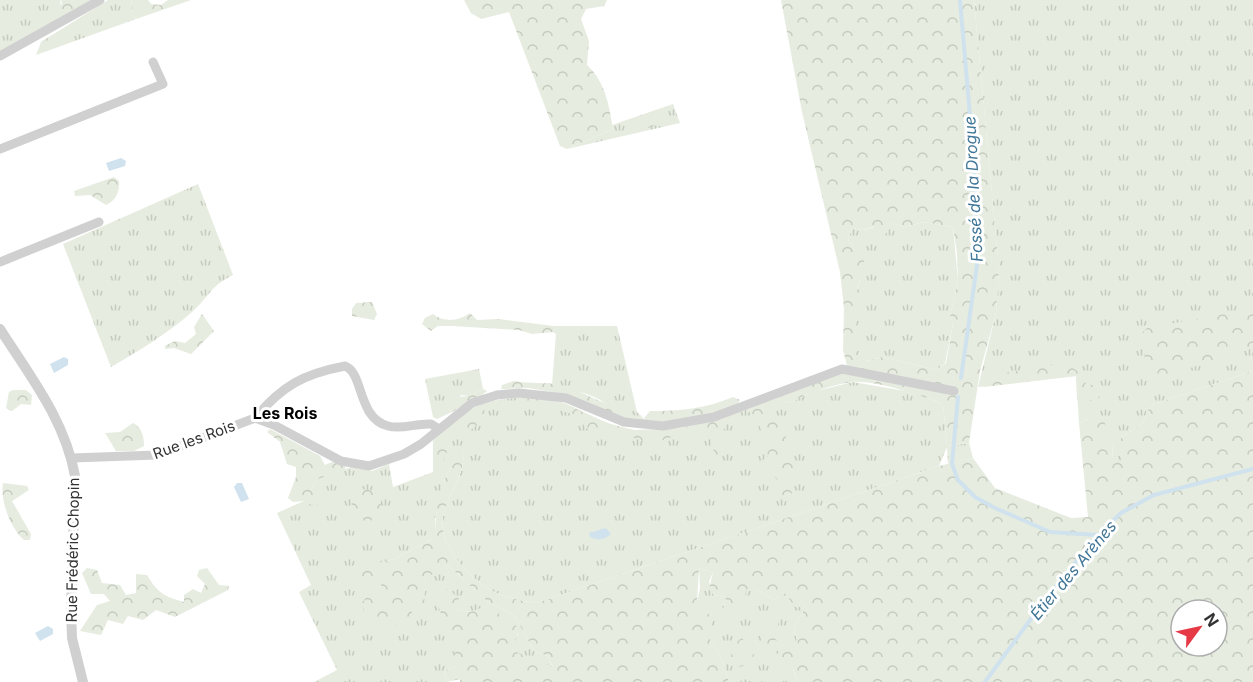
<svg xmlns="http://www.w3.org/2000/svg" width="1253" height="682" font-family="Inter,sans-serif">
	<defs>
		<pattern id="grass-tufts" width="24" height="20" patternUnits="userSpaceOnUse" patternTransform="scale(1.5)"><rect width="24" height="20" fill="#e6ecdf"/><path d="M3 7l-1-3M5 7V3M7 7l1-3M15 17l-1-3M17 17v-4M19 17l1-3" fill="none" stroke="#c6cbc0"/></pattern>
		<pattern id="forest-crowns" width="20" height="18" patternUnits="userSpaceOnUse" patternTransform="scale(1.5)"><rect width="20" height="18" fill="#e6ecdf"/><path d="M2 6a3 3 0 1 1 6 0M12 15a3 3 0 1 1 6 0" fill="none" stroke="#c6cbc0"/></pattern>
	</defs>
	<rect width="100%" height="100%" fill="#fff"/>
	<path fill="url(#grass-tufts)" d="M0,0H62L60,2L64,17L0,52Z
		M108,0H131L133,16L136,19L36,55L41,42Z
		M974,0H1253V371L1154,404L1147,411L1143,423L1121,438V460H1113L1112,443L1091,418L1079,423L1076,376L978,387L996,313L999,269Z
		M673,104L680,123L567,149L613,129L612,125Z
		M198,184L233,275C209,287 210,296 192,312C167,334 140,350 111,367L63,244Z
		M924,222L953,227L958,281L950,316L953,324L945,363L937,370L882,357L866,361L854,355L857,288L860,280L852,243L848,240L852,228L863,230L892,223L904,227Z
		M554,326H617L637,412L648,423C625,419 611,403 589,395C577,390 564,388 552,385L556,334L553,332L556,329Z
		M479,369L483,389L469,396L461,395L448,410L454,411L437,419L433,417L425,379Z
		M853,382L911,392L943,404L947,446L969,443L973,458L948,464L947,447L939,466L537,603C522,601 505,598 492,591C470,578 437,546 443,517C447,494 469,472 462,448L444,480L435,519V538L394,559L380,563L382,589L409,606L413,598L424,597L426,577L448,565L488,602L514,615L534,651L548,656L553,668L510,650L518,633L471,612L458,610L449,589L458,665L444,671L447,682H314L337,670L299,592L311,585L277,513L304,501L318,479L351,467L372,471L389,464L393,487L433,472V441C443,431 454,417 467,411C493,396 538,393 566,404C589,413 609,427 634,430C684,434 731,416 777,398L788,403L816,391Z
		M699,568L713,572L709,582L714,595L726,597L723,611L745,604V589H756L774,600L785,593L802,607L803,613L794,625L798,646C787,657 793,669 798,682H729L719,652L709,638L697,602L700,588Z"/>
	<path fill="url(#forest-crowns)" fill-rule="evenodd" d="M62,0H95L64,17L60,13Z
		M131,0H148L151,4L161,5L168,0H191L136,19L133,16Z
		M464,0H607L604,6L586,9L581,19L589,41L587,65C605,82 609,104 613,129L567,149L560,146L509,12L481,19L471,13Z
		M781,0H974L999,269L996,313L980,371L969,443L947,446L943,404C920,395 876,380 851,382C830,385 808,394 788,403L777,398L847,366L843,350L844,308L840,272L802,112ZM924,222L953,227L957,253L958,281L950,316L953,324L946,363L937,370L882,357L867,361L864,354L855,355L857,308L864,298L857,287L860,280L866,278L863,255L854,252L852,243L848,240L852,228L863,230L873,227L885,235L892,223L904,227Z
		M661,119L663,123L630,134L628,130L633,123L649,124Z
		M114,177L119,181C120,192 116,200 106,205L90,195L75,196L74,191Z
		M372,302L377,314L374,320L352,316V309L356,303Z
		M1253,309V346L1153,381L1147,378L1142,333L1147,328Z
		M470,313L477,320L499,319L554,326L556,329L553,332L532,334L519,330L453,326H438L431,331L422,324L425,318L433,314C444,323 459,321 470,313Z
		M202,314L214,331L191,354L174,348L165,349V346L175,341L185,343L196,334L194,327Z
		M1064,363L1081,373L1086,384L1099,386L1102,391L1099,398L1082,402L1077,399L1076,376L984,387L981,383L998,374Z
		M1253,371V682H798L791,663H779L776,656L782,647L793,651L798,646L794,625L803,613L802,607H795L785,593L774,600L756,589H746L745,604L739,613L723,611L726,597L714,595L709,590L713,572L699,568L697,602L713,619L709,638L719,652L729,682H460V679L447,682L444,671L458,665L437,602L440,590L449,589L459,599L458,610L471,612L483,607L514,620L518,632L511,650L553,667L548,656L534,651L514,615L488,602L448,565L426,578L424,597L426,608H419L413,599L409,606L414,617L376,634L361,604L370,593L382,589L379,576L369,588L359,580H350L349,573L361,571L367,560L380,563L394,559L435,538C435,520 437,497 444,480C451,467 454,466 456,449L462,447C469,472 447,494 443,517C437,546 470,578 492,591C505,598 522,601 537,603L939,466L973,458L995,488L1071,518L1088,517L1079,423L1091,418H1103L1112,443L1113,460H1121V438L1143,423L1147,411L1154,404ZM1181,610H1217V646H1181Z
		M514,381C530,384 546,382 561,385C583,390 605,409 627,405L635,417L630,420L557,393L529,388L501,389L502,385Z
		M483,389L487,391C478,400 464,403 454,411L447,410L454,397L469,396Z
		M13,390H26L32,395L31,405L21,404L12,411L6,408L9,392Z
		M733,397L740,400L736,406C707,415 679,421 648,423L644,418L650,411C680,411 705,409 733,397Z
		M536,398L564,403L602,422L634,430L682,428L736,414V418L727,423L723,431L718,434L720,473L710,437L704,429C682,439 674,432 652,446C632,431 612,441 591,431C586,429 582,422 578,418C573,413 559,410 552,408C539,406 527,410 515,404L516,399Z
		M770,400L788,442L794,450L793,456L799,467L789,502L782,500L778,481L762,461L768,456L757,416L750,414L749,409Z
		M484,404C487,418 480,424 469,431L466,426L471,409Z
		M133,423C142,427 144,437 144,446L134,451H116L105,433L120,432Z
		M270,429L320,456L325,465L332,462L346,464L345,470L318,479L311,490L322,498L316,507L304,501L293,502L288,498L296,477V467L287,464L280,442L267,432Z
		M444,430L451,432L452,441L439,469H434L433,441Z
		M3,483L27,486L29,490L12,501L31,534L30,540H24C10,528 0,500 3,483Z
		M356,488L375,491L380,497L382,509L369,522C354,513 351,509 350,491Z
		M87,568L97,570L102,583L120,585L126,595L136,593V574L147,575C157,592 164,597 184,602V595L193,589L201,593L205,584L197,576L199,570L207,568L219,585L229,586L228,590L175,617L156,610L143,620L128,616L123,624L108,620L101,635L80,631L97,605L110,601L104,594H91L82,573Z
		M778,619L779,641L774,640L766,653L761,646L763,626L768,620Z
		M742,638L754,655L750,664L739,667L731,660L732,645Z
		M766,673L781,674L784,682H761Z"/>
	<path fill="#cfe2ee" d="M121,158L126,161L125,166L109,171L106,163Z
		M64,357L68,359V365L54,373L50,364Z
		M237,483H242L249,499L241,502L234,487Z
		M606,528L611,534C604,540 599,541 590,537L589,533Z
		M48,626L53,629V634L40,641L35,633Z"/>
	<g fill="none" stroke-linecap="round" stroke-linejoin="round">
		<path stroke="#cfe2ee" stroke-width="4" d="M960,0L974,162L977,265L961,378
			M958,397L952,464L958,480L975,497L995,508L1050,532L1097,535
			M985,682L1044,601L1098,535L1121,513L1154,495L1253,469"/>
		<path stroke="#d0d0d0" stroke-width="9" d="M0,56L100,0
			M0,149L163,84L153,62
			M0,262L99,222
			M255,418C282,386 303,374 345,366C364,373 357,418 388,426C402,430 416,423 431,424L439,429
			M72,458L157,455L255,418L274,425L341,461L369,466L404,454L421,444L472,403L497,395L519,393L566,398L624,422L663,426L714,417L842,369L954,391"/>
		<path stroke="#d0d0d0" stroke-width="10" d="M0,329C30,376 65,420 75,476L71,609L72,638L83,682"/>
	</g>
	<g text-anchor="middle" stroke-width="6" stroke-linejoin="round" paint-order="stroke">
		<g font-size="15" fill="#333" stroke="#fff">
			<text transform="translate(194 440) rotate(-20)" y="5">Rue les Rois</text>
			<text transform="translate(73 550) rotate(-89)" y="5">Rue Frédéric Chopin</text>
		</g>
		<g font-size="16" font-style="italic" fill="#3f7597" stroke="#fff">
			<text transform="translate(973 189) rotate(-93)" y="6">Fossé de la Drogue</text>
			<text transform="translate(1073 570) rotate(-50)" y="6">Étier des Arènes</text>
		</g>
		<g font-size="16" font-weight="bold" fill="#000" stroke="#fff">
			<text x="285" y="419">Les Rois</text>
		</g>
	</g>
	<g transform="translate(1199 628) rotate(57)"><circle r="28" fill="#ffffff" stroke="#adadad" stroke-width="1.5"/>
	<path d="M0-4.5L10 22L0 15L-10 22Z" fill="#e63946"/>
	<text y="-9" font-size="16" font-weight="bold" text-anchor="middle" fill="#333333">N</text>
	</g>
</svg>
